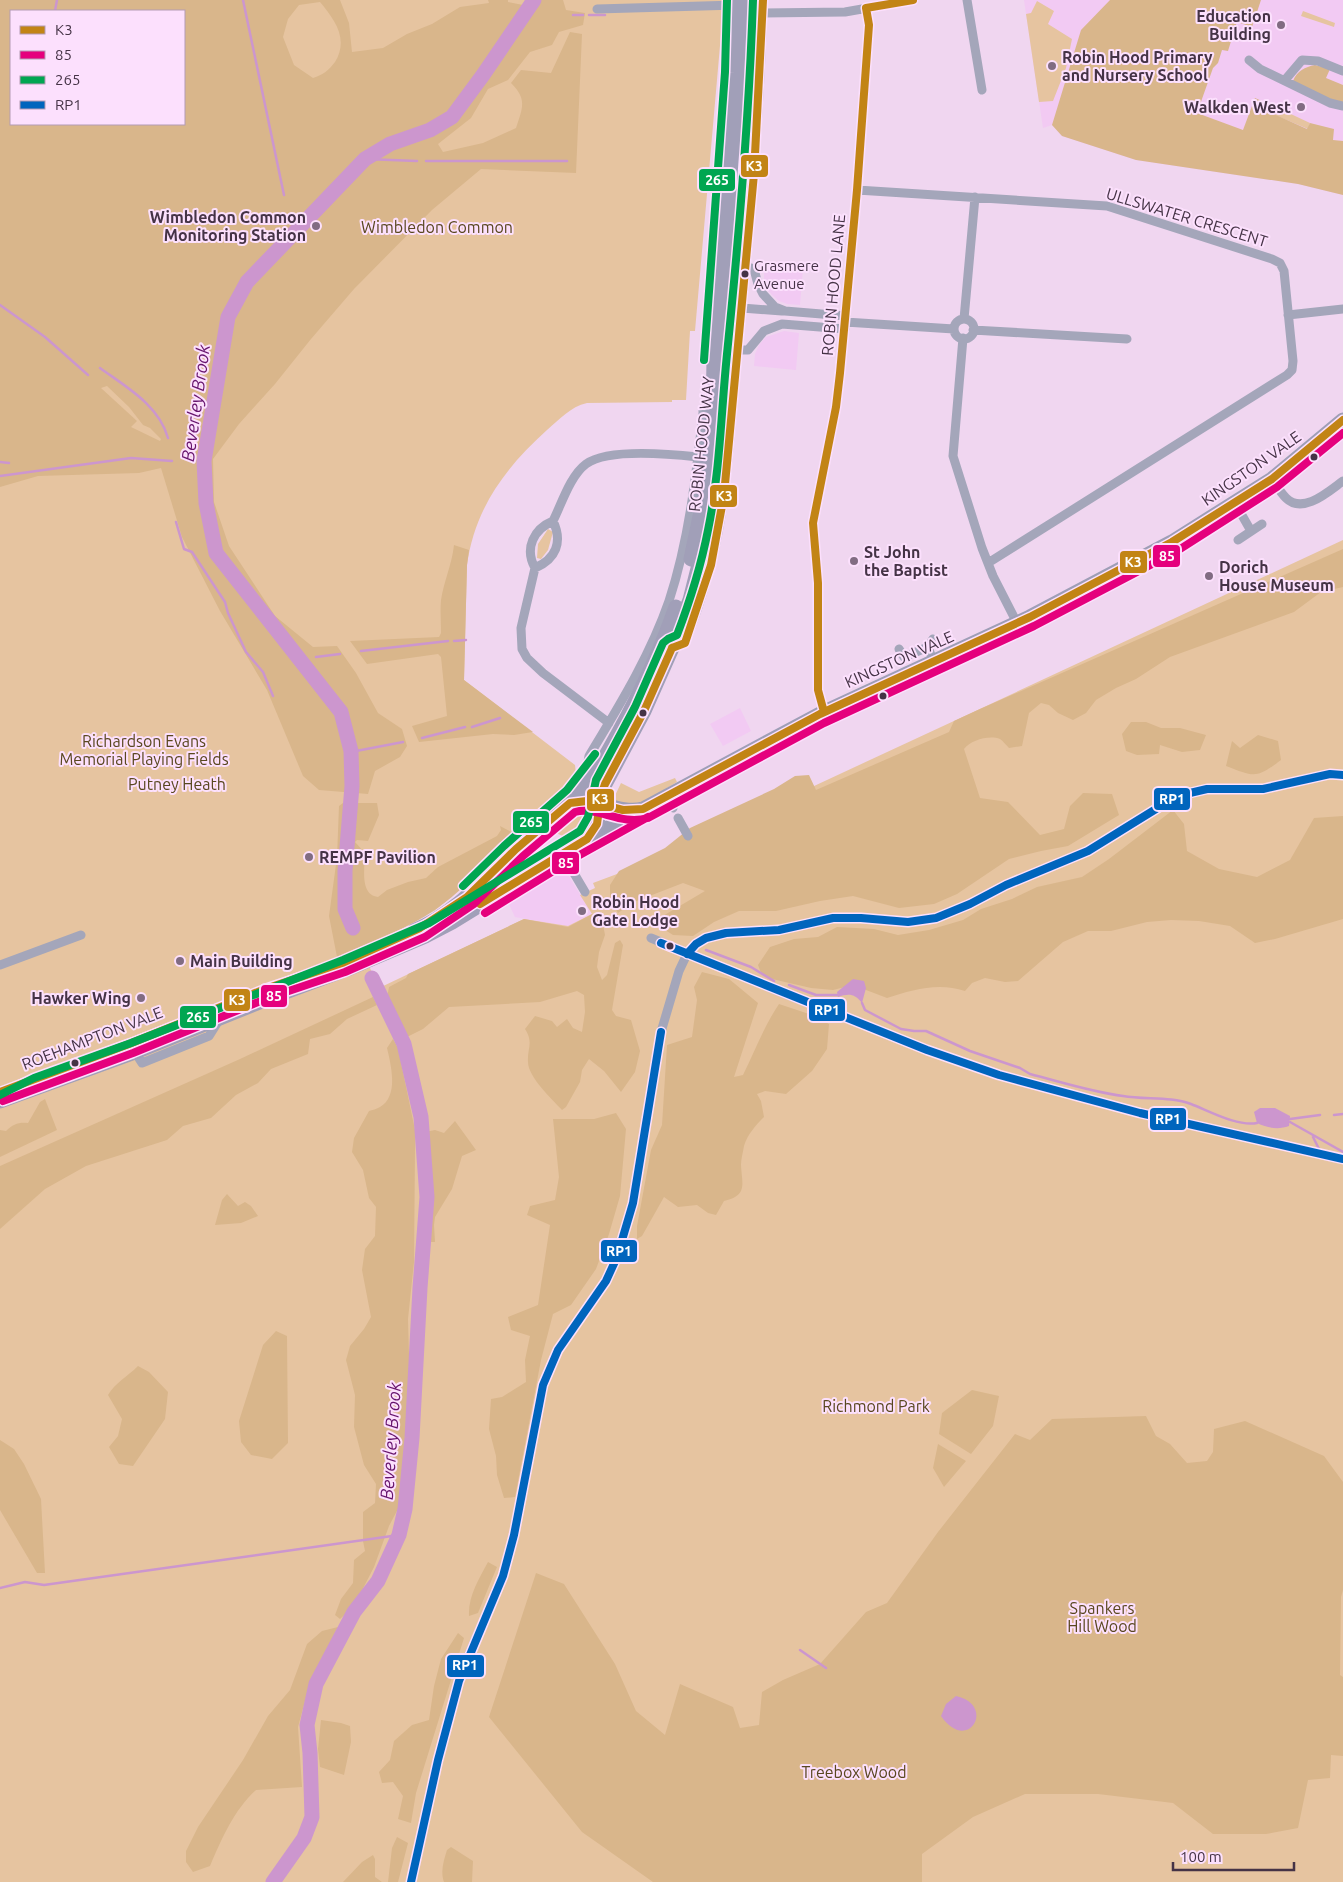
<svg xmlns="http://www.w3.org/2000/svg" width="1343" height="1882" font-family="Ubuntu,sans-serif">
	<rect width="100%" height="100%" fill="#f0d6f0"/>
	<path fill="#f2caf3" d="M1024,0H1343V195L1298,184L1136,160L1062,136L1052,125L1043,128Z
		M764,264L803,268L800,305L787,304L779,301L772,295L766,288L764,280Z
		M784,331L799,333L796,370L754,366L755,354L759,345L766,337Z
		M740,708L751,731L723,746L710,724Z
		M554,867L565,870L592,914L568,927L515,917L506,898Z"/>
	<path fill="#e6c4a0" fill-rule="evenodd" d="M0,0H724L695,331H690L686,400H672V402L587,403C570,407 560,419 547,430C505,468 475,508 467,565L464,680L575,765L576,774L558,795L562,798L517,836L476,876L434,911L360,946L379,988L524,919L568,926L592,914L580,895L595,888L593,883L657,859L1343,540V1882H0ZM11,11H184V124H11Z
		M1037,1L1054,11L1048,24L1072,39L1066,68L1053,101L1039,102L1026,14L1031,13Z
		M1303,11L1335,23L1334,27L1301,16Z
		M1278,108L1310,123L1308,129L1275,115Z
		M548,529L553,532L548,550L541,559L537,558L538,544Z
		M675,778L677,782L637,806L612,802L621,783L639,792Z
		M588,807L591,816C587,827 580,833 571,840L554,832L547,833L574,809Z
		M513,862L515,867L520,871L494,887L492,885Z"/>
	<path fill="#d9b68b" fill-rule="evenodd" d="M0,0H340L349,23L352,52L383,48L407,34L432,24L460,7L489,3L488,0H508V2L523,5L525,0H563L566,10L585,13L583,25L559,32L552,45L530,52L508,80L488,89L471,118L438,144L443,152L483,143L516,128C523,107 527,99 511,83L521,70L551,73L570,32L582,34L576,173L481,169L432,210L354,289L311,339L275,384L239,424L213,459L214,502L229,546L275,616L313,647L337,646L356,673L378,713L402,729L407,746L400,757L375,771L368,794L319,790L303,776L267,690L220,611L182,537L161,468L139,473L38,476L0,487ZM320,2C335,20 349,39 335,62C329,70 323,75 313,78L294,65L283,37L288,19L299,5ZM184,11V124H11V11ZM107,386L129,407L143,425L150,428L161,439L160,441L131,427L137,421L101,388Z
		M1110,0H1261L1252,27L1237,22L1228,51L1222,50L1218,63L1213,68L1197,113L1243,130L1255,98L1278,108L1276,115L1307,129L1310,123L1334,129L1333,140L1343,141V195L1298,184L1136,160L1062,136L1052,125L1081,30Z
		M1315,65L1330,69L1326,78L1343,85V104L1334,102L1293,81C1297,71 1305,67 1315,65Z
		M454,545L469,550L467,565L464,680L533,732L514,735L493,734L419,742L412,726L447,716L441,657L438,654L367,664L350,641L439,637L441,633C441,622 440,611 441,600C444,581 452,564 454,545Z
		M1343,549V587L1321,592L1294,612L1170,657L1136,679L1116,688L1096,700L1086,713L1073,720L1058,713L1049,705L1041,703L1029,713L1022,746L1009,748C1006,745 1003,741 1000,739C989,735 971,740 964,749L980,798L1008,802L1040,835L1064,829L1070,806L1083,793L1112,794L1119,815L1068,846L1041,851L1009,859L957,894L934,904L899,908L853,896L820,901L776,911H739L714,922L693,936L673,935L662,928L651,923L705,891L683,883L634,902L618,913L610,899V885L619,871L665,848L690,828L774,789L795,776L809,775L816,790L949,732L954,721L980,709Z
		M1131,722H1146L1161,728H1180L1206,735L1200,750L1182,752L1160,745L1159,754L1137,755L1126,751L1122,734Z
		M1258,735L1278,741L1281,760C1256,779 1255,777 1226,766L1232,741L1240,748Z
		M343,803H377L379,815L368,841L357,840L355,842L365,853C365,866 359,895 378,897L387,890L408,882L426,878L438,867L497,836L501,830L500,826L515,834C484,867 452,904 411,924C387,937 361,946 337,957L329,916L337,857L339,806Z
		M1173,810L1184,824L1187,851L1219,869L1257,877L1290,860L1314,818L1343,816V919L1275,939L1255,943L1230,926L1199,921L1171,920L1147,922L1111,931H1088L1063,942L1018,981L1005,982L985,978L972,983L965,991C938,982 912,990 887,998L853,985L833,990L811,988L772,979L761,973L758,965L770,947L794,939L818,937L837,927L874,929L898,935L929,930L963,920L981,909L1012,899L1037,887L1082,877L1109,859Z
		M592,914L602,919L605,935L599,952L597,967L602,980L607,975L615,943L620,940L623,945L612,1010L616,1016L631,1020L640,1051L635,1072L621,1092L604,1071L589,1059L582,1070L580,1082L566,1107L562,1110C552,1099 528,1077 528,1062C527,1048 534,1043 525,1029L535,1016L552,1021L557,1027L567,1019L573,1028L582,1032L585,1012L584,995L577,991L540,1002L449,1007L423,1029L407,1037L387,998L389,987L406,978L408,974L524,919L568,927Z
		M702,972L729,979L758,1003L734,1077L743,1075C755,1051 764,1026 779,1004L812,1015L829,1024L827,1049L812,1071L786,1094L765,1091L757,1094L761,1101L764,1117C756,1125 747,1135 744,1146C743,1152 741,1159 741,1165C742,1185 748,1195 724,1201L716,1215L708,1213L697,1205L678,1207L664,1197L642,1236L637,1239V1226L651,1150L662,1125L667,1045L692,1037L697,1000L694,987Z
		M373,997L377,1005L347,1019L330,1034L310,1039L308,1054L271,1069L258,1083L236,1095L211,1118L183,1126L167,1140L86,1166L45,1189L0,1229V1166L240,1059Z
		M393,1039L398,1048L415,1130V1148L414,1262L408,1319L410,1391L406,1457L399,1507L389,1526L374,1567L354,1606L340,1619L335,1615L341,1599L353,1583L354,1560L365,1551L363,1541V1512L375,1503L376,1484L364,1465L354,1427L355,1395L346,1360L350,1346L364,1329L371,1317L362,1270L365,1249L375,1236L376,1207L369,1198L363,1170L352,1152L354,1138L369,1111C372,1110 377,1109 380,1107C399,1096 391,1065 387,1048Z
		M45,1099L57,1130L0,1157V1130L6,1131C13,1124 19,1122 28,1123L40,1102Z
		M616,1113L626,1129L620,1196L609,1234L596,1269L571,1305L553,1314L541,1360L515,1497L504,1498L497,1475L496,1456L489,1429L491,1399L502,1397L526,1382L525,1360L530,1336L511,1330L508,1317L538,1305L550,1225L527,1215L530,1206L555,1200L559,1177L553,1119H594Z
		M455,1121L476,1150L462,1156L452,1189L435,1217L434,1225L435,1242H427L429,1188L425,1132L435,1130L444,1133Z
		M227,1194L238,1206L245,1202L251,1206L258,1216L241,1223L215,1225L222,1200Z
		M276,1331L287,1336L288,1443L272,1459L251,1455L241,1442L239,1421L263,1345Z
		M138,1366L149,1372L168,1392L165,1419L133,1466L119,1464L109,1447L118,1436L122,1419L108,1395C115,1383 128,1376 138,1366Z
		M972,1390L999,1396L993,1426L971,1454L939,1434L942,1413Z
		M1146,1416L1156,1436L1170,1444L1187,1463L1207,1461L1213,1452L1214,1429L1245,1421L1324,1456L1343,1482V1590L1341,1597L1340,1675L1343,1677V1756L1331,1755L1330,1778L1308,1780L1298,1828L1266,1834H1213L1173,1803L1098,1794H1025L973,1817L922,1854V1882H653L582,1832L489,1717L536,1573L564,1584L615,1664L636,1711L665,1735L680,1684L733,1707L740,1728L759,1725L762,1692L783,1680L820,1664L866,1612L887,1603L938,1532L1015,1434L1030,1440L1052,1419Z
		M0,1440L14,1449L24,1464L41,1499L45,1573H37L0,1510Z
		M938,1444L966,1461L944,1487L933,1468Z
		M488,1562L497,1567L478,1613L469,1616C468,1596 479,1579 488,1562Z
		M338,1627L310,1683L298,1727L302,1787L256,1790C234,1810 222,1838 210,1866L193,1872L186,1862V1851L198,1827L243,1760L268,1716L290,1690L307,1644L322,1631Z
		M458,1633L464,1638L416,1793L411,1823L398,1819L403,1796L393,1782L382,1783L379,1772L390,1760L394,1741L412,1725L429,1720L434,1686L441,1659Z
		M321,1720L341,1723L350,1726L351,1742L344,1775L320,1767L318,1749Z
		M397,1837L408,1843L398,1882H388L392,1848Z
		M451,1847L473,1861L472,1882H444C440,1871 444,1860 447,1850Z
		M373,1855L375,1859V1877L382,1882H343L362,1862Z"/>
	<path fill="#cc96ce" d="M853,979L864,981L866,988L862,1003C855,994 849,993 838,997L837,992Z
		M1260,1108H1275L1290,1116L1289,1126C1278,1130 1268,1128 1257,1123L1254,1112Z
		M956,1696C997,1705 968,1755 941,1716L946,1704Z"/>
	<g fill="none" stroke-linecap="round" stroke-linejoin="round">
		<path stroke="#cc96ce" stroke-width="2.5" d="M243,0L284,195
			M55,11L57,0
			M573,15H583
			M589,15H605
			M365,159L417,161
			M426,161H567
			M0,305L45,337L88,375
			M100,368C126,387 159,405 168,438
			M0,462L9,463
			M0,476L131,458L172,461
			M176,522L184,549L192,552L225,602L228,613L246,652L263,672L273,696
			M454,641L466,640
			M361,651L448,641
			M316,657L340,654
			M472,727L500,718
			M422,738L465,727
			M351,752L403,742
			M706,950L751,967L774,981
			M789,985L816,995H838
			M862,1003L865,1010L901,1029L914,1031H926L970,1051L1020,1068L1030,1074C1061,1082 1092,1092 1123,1096C1145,1100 1170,1096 1191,1104C1209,1111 1238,1127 1257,1123
			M1334,1115L1343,1114
			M1290,1119L1320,1115
			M1290,1122L1343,1152
			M1313,1137L1320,1151
			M0,1588L25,1582L44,1585L399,1535
			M800,1650L826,1668"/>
		<path stroke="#cc96ce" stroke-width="15" d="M353,928L345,909V871L352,786L351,751L341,712L216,553L206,503L204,461L228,317L247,282L365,159L390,144L430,130L452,117L483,75L534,0
			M273,1882L304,1838L312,1817L310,1753L307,1725L316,1684L354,1612L378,1581L399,1535L405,1509L412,1438L420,1288L427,1197L421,1117L404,1044L372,978"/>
		<path stroke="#a4a6ba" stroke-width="9" d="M967,0L982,90
			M597,9L737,5
			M763,13L845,12L913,0
			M1249,60L1260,69L1330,103L1343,106
			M1285,80L1302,60L1318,61L1343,71
			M857,190L1107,206L1272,259L1280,263L1284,271L1293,361L1292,370L1287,375L988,563
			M745,267L751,268L755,273L758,284L763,294L775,307L785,311L846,316
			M742,308L782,311
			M1288,315L1343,309
			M964,319L975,197
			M954 329a10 10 0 1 1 20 0a10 10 0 1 1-20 0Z
			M845,322L954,329
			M973,330L1127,339
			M963,338L953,456L982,548L993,576L1017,623
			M738,350H748L764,331L782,324L845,329
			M1272,479C1276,485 1281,493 1286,498C1303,515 1329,491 1343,481
			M1235,503L1251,531
			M553,521C563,542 556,559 535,568C524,548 534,529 553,521C562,503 570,476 586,464C608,448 671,454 698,457
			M1238,540L1262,524
			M535,568L521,628L522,649L527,658L543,673L609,723
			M928,647L933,639
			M672,648L685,643C701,602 714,560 721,516C730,460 732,403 738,347C750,231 760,116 763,0
			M899,649L904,657L928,647L934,663
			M824,712L818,690V583L813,523L836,407L840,373L857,190L869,25L866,8
			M590,780L587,767L589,756C619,706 650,656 669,601C689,540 696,476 703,413V410L713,404
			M666,796L673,808
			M678,818L688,836
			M562,853L585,892
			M651,938L773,989L927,1050L999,1075L1140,1113L1343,1159
			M0,965L81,935
			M135,1052L142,1063L209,1036L219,1020
			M411,1882L438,1760L459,1681L466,1661L503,1576L514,1535L543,1385L558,1350L606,1281L617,1257L633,1203L661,1032L679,971L687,954"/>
		<path stroke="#9e9eb6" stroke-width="15" d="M568,805C587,791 616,816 643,809L820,714L1030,617L1172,542L1272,479L1343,420
			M587,839L637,812"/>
		<path stroke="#a19fb8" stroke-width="15" d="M691,559L702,507L713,415L714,361L735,73L737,0
			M414,931C456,913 482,882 514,851C536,830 562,813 582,790C597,773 608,752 619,732C641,692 661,650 676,607
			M0,1101L135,1052L272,997L347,969L425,936L452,922L587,839L597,824L601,795L605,784L644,711L672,648L690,600L710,521L719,458L736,260L747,94L750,0"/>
		<defs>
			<path id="bus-1" d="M866,8L913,0
				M672,648L685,643L711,565L724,495L754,174L763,0
				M824,712L818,690V583L813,523L836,407L840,373L857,190L869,25L866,8
				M480,904L587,839L597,824L601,795L605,784L644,711L672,648
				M0,1092L129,1044L265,989L342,963L420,928L467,897L516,849L570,803L587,801L623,810L643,809L820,714L1030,617L1172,542L1272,479L1343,420"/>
			<path id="bus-2" d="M485,913L576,857L648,817
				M3,1101L133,1053L268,998L345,972L425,937L474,904L523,856L575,812C598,806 620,826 648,818L824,723L1034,626L1177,551L1277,487L1343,433"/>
			<path id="bus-3" d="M704,360L725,72L727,0
				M463,886L504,846L567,790L595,754
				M0,1095L34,1078L131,1043L343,960L429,923L580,831L588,817L596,780L635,707L663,643L668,639L677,635C690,601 701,566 708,530C720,472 721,413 727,354C739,236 749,118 753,0"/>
			<path id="bus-4" d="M661,943L927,1050L999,1075L1140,1113L1343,1159
				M687,954L696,944L706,938L726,933L779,930L833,918H861L908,922L936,918L970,904L1006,885L1088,851L1177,796L1207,789H1263L1330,774L1343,775
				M411,1882L438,1760L459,1681L503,1576L514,1535L543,1385L558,1350L606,1281L617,1257L633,1203L661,1032"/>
		</defs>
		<use href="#bus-1" stroke="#fce0fd" stroke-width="11"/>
		<use href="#bus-2" stroke="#fce0fd" stroke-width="11"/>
		<use href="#bus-3" stroke="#fce0fd" stroke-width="11"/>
		<use href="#bus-4" stroke="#fce0fd" stroke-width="11"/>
		<use href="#bus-1" stroke="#c28415" stroke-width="8"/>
		<use href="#bus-2" stroke="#e5007d" stroke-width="8"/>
		<use href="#bus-3" stroke="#00a651" stroke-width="8"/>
		<use href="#bus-4" stroke="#0065bd" stroke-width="8"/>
	</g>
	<g fill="#816c82" stroke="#fce0fd" stroke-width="2">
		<circle cx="1281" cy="25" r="5"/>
		<circle cx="1052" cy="66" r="5"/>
		<circle cx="1301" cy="107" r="5"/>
		<circle cx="316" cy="226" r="5"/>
		<circle cx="854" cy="561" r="5"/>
		<circle cx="1209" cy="576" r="5"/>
		<circle cx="309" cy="857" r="5"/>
		<circle cx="582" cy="911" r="5"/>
		<circle cx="180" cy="961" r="5"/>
		<circle cx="141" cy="998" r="5"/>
	</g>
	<g fill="#453346" stroke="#fce0fd" stroke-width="2">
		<circle cx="745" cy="274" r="4.5"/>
		<circle cx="1314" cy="457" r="4.5"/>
		<circle cx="883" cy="696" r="4.5"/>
		<circle cx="643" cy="713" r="4.5"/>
		<circle cx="670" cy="946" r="4.5"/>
		<circle cx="75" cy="1063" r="4.5"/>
	</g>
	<g text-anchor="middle" stroke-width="4" stroke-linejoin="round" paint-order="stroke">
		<g font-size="15" fill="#453346" stroke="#fce0fd" text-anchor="start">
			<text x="754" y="271">Grasmere<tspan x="754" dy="18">Avenue</tspan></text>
		</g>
		<g font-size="16" font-weight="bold" fill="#453346" stroke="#fce0fd" text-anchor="start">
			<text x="1271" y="22" text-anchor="end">Education<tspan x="1271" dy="18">Building</tspan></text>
			<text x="1062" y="63">Robin Hood Primary<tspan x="1062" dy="18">and Nursery School</tspan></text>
			<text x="1291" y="113" text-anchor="end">Walkden West</text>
			<text x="306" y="223" text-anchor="end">Wimbledon Common<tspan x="306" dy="18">Monitoring Station</tspan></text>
			<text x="864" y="558">St John<tspan x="864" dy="18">the Baptist</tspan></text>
			<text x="1219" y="573">Dorich<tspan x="1219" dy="18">House Museum</tspan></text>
			<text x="319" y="863">REMPF Pavilion</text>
			<text x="592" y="908">Robin Hood<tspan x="592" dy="18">Gate Lodge</tspan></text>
			<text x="190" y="967">Main Building</text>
			<text x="131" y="1004" text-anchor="end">Hawker Wing</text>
		</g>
		<g font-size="16" fill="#453346" stroke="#fce0fd">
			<text transform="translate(1187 217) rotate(17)" y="6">ULLSWATER CRESCENT</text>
			<text transform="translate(833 285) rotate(-85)" y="6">ROBIN HOOD LANE</text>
			<text transform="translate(701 444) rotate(-84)" y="6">ROBIN HOOD WAY</text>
			<text transform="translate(1251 468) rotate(-35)" y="6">KINGSTON VALE</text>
			<text transform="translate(899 659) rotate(-24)" y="6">KINGSTON VALE</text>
			<text transform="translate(92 1038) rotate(-21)" y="6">ROEHAMPTON VALE</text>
		</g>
		<g font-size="16" fill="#59471f" stroke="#fce0fd">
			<text x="437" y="233">Wimbledon Common</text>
			<text x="144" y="747">Richardson Evans<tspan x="144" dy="18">Memorial Playing Fields</tspan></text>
			<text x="177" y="790">Putney Heath</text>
			<text x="876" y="1412">Richmond Park</text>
			<text x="1102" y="1614">Spankers<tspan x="1102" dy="18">Hill Wood</tspan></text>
			<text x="854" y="1778">Treebox Wood</text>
		</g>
		<g font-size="18" font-style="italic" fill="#66136c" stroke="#fce0fd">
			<text transform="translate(196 403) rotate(-82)" y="6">Beverley Brook</text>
			<text transform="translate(391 1441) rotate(-86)" y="6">Beverley Brook</text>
		</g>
	</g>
	<g stroke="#fce0fd" stroke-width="2">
		<rect x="740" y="154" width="29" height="24" rx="5" fill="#c28415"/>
		<rect x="698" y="168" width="38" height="24" rx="5" fill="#00a651"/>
		<rect x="709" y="484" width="29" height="24" rx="5" fill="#c28415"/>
		<rect x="1152" y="544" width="29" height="24" rx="5" fill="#e5007d"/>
		<rect x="1119" y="550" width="29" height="24" rx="5" fill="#c28415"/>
		<rect x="1153" y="787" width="38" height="24" rx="5" fill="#0065bd"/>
		<rect x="586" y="788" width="29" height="24" rx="5" fill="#c28415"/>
		<rect x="512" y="810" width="38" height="24" rx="5" fill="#00a651"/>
		<rect x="551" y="851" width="29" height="24" rx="5" fill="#e5007d"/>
		<rect x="260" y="984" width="28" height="24" rx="5" fill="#e5007d"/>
		<rect x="223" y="988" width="28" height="24" rx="5" fill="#c28415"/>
		<rect x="808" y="998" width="38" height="24" rx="5" fill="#0065bd"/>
		<rect x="179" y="1005" width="38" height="24" rx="5" fill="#00a651"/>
		<rect x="1149" y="1107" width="38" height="24" rx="5" fill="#0065bd"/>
		<rect x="600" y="1239" width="38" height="24" rx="5" fill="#0065bd"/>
		<rect x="446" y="1654" width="39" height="24" rx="5" fill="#0065bd"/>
	</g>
	<g font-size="14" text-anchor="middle" font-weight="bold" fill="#fff">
		<text x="754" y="171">K3</text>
		<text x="717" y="185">265</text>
		<text x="724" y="501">K3</text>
		<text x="1167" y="561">85</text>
		<text x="1133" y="567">K3</text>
		<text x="1172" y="804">RP1</text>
		<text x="600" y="804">K3</text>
		<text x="531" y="827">265</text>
		<text x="566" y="868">85</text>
		<text x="274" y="1001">85</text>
		<text x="237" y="1005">K3</text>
		<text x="827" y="1015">RP1</text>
		<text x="198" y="1022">265</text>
		<text x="1168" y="1124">RP1</text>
		<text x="619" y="1256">RP1</text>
		<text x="465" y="1670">RP1</text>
	</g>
	<rect x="10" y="10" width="175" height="115" fill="#fce0fd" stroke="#b39bb4"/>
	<rect x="20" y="26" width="25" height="8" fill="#c28415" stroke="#b39bb4"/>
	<text x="55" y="35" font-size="15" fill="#453346">K3</text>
	<rect x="20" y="51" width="25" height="8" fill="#e5007d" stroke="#b39bb4"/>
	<text x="55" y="60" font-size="15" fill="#453346">85</text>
	<rect x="20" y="76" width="25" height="8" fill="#00a651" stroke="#b39bb4"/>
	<text x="55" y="85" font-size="15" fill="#453346">265</text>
	<rect x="20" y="101" width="25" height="8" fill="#0065bd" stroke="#b39bb4"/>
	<text x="55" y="110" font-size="15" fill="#453346">RP1</text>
	<path d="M1173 1862v8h121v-8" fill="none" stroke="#453346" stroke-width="2.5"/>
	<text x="1180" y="1862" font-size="15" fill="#453346" stroke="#fce0fd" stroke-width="4" paint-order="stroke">100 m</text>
</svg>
